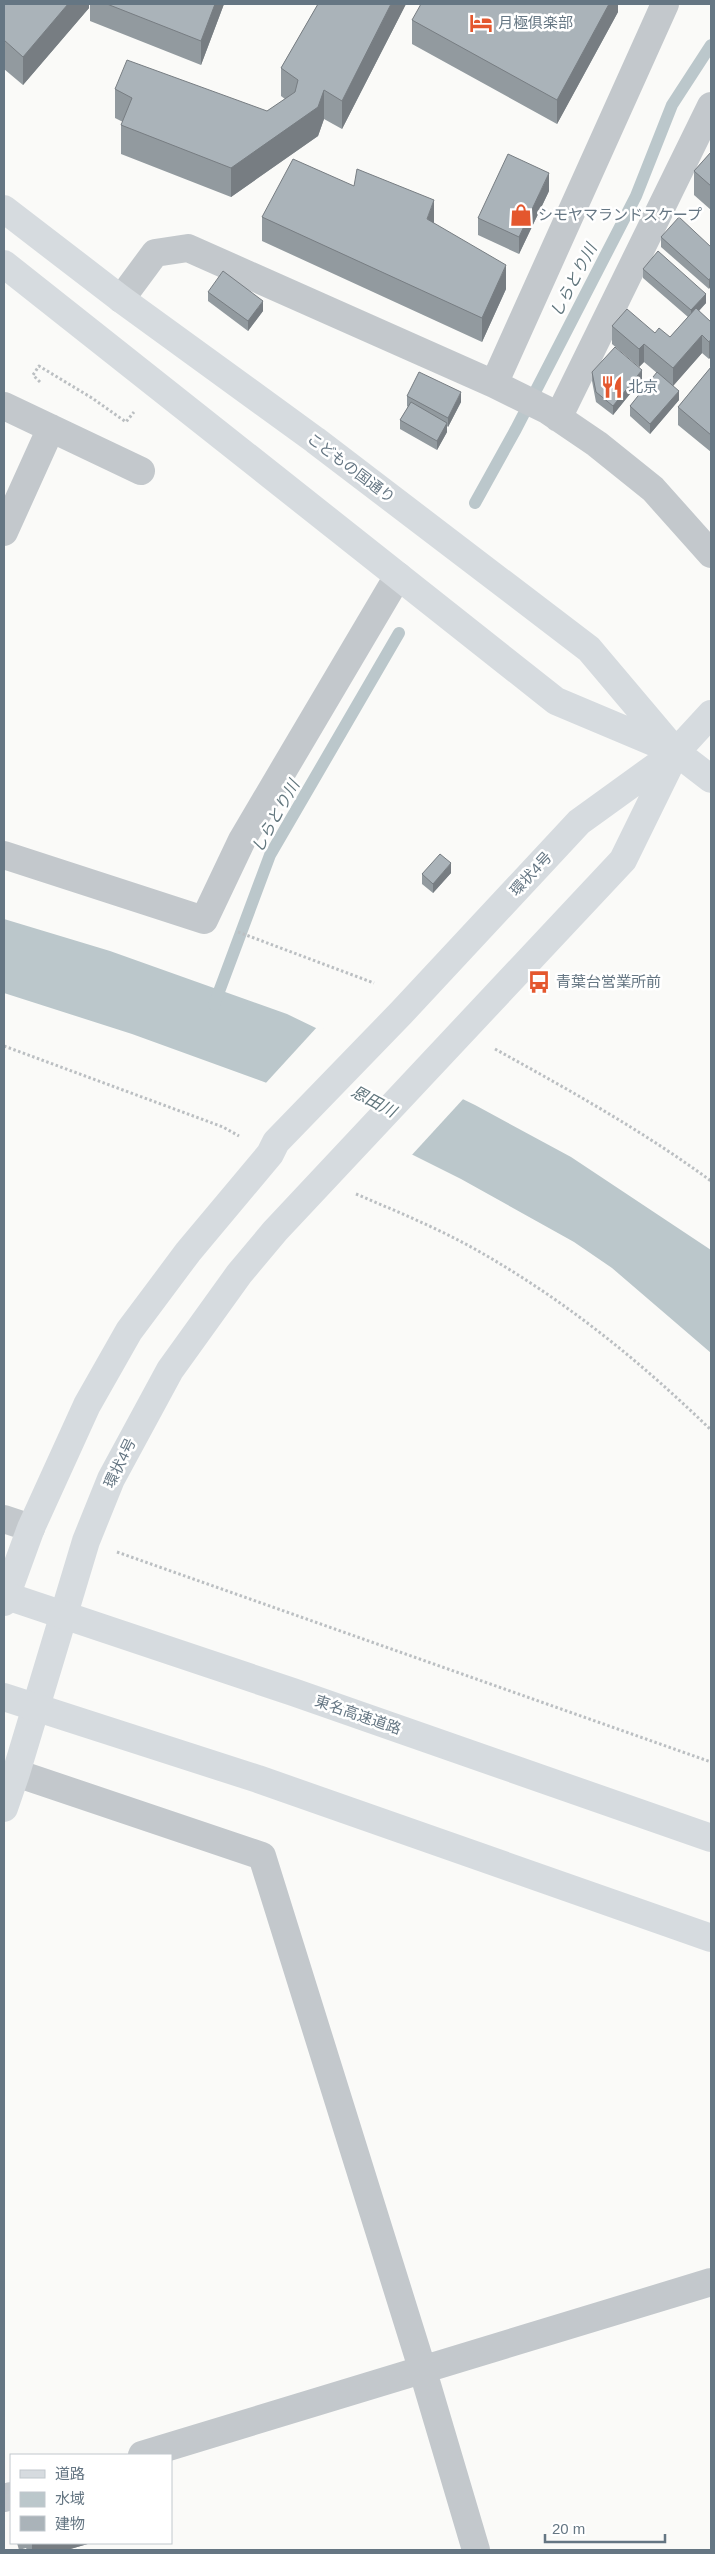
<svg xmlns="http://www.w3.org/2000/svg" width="715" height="2554" font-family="Helvetica,'Noto Sans JP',sans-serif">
	<rect width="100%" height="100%" fill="#fafaf8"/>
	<path fill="#bbc7cb" d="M4,919L110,951L287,1014L475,1105L571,1157L711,1250V1353L612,1268L574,1242L461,1179L275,1086L132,1034L4,993Z"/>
	<path fill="#fafaf8" d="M318,1026L465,1097L410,1157L264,1085Z"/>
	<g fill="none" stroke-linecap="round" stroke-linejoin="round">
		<path stroke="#bbc7cb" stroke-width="12" d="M475,503L516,429L636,196L672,105L711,45
			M214,1005L270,855L399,633"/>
		<path stroke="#bbbfc2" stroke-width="3" stroke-dasharray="2.5 2.5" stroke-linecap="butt" d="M40,382L33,375L39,366L92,398L126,422L134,412
			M238,932L374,983
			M4,1046L223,1127L239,1136
			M495,1049C569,1090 643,1131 711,1181
			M356,1194C398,1212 440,1229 480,1252C566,1301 641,1362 711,1430
			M117,1552L711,1762"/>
		<path stroke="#c3c8cc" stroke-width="28" d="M121,299L155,253L188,248L494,384L547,410L597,444L653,489L711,554
			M494,384L665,4
			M4,406L141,471
			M558,418L711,106
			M4,532L51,428
			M4,855L204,920L242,840L398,576
			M4,1519L31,1528
			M16,1773L262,1856L422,2368L476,2550
			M142,2455L711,2282
			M4,2498L11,2496"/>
		<path stroke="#d6dbdf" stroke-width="28" d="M4,209L121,299L315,440L589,649L676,752L711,779
			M4,264L556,701L670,749
			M4,1602L31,1528L87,1405L129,1331L188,1252L270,1154L276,1142L401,1013L579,822L676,752L711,714
			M4,1808L16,1773L86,1541L111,1479L170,1370L239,1274L275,1231L623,860L676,752"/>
		<path stroke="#d6dbdf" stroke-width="28" d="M4,1595L293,1692L711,1838
			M4,1697L258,1779L711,1938"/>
	</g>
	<path fill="#929a9f" d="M4,4H89V8L23,85L4,69Z
		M90,4H224L201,65L90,21Z
		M318,4H406L342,129L324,119L318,136L231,197L121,154V125L123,122L115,118V89L267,111L285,99L281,96V68Z
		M618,4V12L557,124L412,44V20Z
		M711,152V210L694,195V171Z
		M549,191L519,254L478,235V218Z
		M262,217L434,223L506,289L482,342L262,241Z
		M661,237L711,247L709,289L661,247Z
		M643,269L706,303L699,311L711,322L709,359L702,353L673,386L679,400L650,434L630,416V406L657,373L644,362L639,367L612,344V326L655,333L670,337L688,317L643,278Z
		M208,292L263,311L248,331L208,301Z
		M711,367V452L678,425V407Z
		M592,372L642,379L613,415L596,402L592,381Z
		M407,396L461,402L448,427L447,426V432L437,450L400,429V420L408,407L407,406Z
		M451,873L433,893L422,884V874Z
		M17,2543H91L67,2550H27L26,2548L19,2550Z"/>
	<path fill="#777d82" d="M68,4H89V8L23,85V57Z
		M215,4H224L201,65V41Z
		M391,4H406L342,129V101Z
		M609,4H618V12L557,124V100Z
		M324,90V119L318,136L231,197V168Z
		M549,173V191L519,254V237Z
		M434,200V224L427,219Z
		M506,265V289L482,342V318Z
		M711,277V286L709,289V280Z
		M706,294V303L691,319V310Z
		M263,301V311L248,331V321Z
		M702,335V353L673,386V368Z
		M711,339V357L709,359V342Z
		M644,344V362L639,367V349Z
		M642,370V379L613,415V406Z
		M679,391V400L650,434V424Z
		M461,392V402L448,427V418Z
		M447,423V432L437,450V441Z
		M451,863V873L433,893V884Z
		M35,2543H91L67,2550H32V2544Z"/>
	<path fill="#aab3b9" stroke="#777d82" d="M4,4H68L23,57L4,40Z
		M107,4H215L201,41Z
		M318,4H391L342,101L324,90L318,107L231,168L121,125L132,98L115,89L127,60L267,111L295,92L298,80L281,68Z
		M421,4H609L557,100L412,20Z
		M711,152V186L694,171Z
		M508,154L549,173L519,237L478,218Z
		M293,159L354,186L357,169L434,200L427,219L506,265L482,318L262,217Z
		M679,217L711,247V277L709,280L661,237Z
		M658,251L706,294L691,310L643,269Z
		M223,271L263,301L248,321L208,292Z
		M696,308L711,322V339L709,342L702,335L673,368L644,344L639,349L612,326L627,309L655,333L659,328L670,337Z
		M615,347L642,370L613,406L596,392L592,372Z
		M711,367V435L678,407Z
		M419,372L461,392L448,418L407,396Z
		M657,372L679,391L650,424L630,406Z
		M411,402L447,423L437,441L400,420Z
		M440,854L451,863L433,884L422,874Z"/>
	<defs>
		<symbol id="hotel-bare" viewBox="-9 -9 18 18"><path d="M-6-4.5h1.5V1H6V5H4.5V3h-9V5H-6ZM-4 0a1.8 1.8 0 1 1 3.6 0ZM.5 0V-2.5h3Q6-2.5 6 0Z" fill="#e4572e" stroke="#fff" stroke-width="2.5" paint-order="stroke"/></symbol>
		<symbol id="shop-bare" viewBox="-9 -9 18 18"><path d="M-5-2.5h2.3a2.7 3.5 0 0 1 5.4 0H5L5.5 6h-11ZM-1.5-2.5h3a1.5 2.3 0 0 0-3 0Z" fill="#e4572e" stroke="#fff" stroke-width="2.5" paint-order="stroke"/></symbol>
		<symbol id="restaurant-bare" viewBox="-9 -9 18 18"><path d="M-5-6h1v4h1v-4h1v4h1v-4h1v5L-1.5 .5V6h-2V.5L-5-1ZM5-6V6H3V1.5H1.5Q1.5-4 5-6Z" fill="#e4572e" stroke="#fff" stroke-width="2.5" paint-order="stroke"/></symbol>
		<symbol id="bus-bare" viewBox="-9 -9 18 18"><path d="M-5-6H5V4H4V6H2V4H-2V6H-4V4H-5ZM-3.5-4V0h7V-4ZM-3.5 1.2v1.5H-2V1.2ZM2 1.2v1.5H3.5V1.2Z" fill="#e4572e" stroke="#fff" stroke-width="2.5" paint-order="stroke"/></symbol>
	</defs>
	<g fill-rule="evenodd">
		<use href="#hotel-bare" x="465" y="7" width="32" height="32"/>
		<use href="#shop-bare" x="505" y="199" width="32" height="32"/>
		<use href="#restaurant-bare" x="596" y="371" width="32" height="32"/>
		<use href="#bus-bare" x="523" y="966" width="32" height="32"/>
	</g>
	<g text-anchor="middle" stroke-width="5" stroke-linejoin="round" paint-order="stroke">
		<g font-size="15" fill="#657683" stroke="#fff" text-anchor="start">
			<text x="498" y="28">月極俱楽部</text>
			<text x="538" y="220">シモヤマランドスケープ</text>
			<text x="628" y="392">北京</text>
			<text x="556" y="987">青葉台営業所前</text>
		</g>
		<g font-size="15" fill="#657683" stroke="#fff">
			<text transform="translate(351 468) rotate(37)" y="5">こどもの国通り</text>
			<text transform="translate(531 874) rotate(-47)" y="5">環状4号</text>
			<text transform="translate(120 1463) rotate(-64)" y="5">環状4号</text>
			<text transform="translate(358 1715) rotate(19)" y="5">東名高速道路</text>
		</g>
		<g font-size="16" font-style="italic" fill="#60757c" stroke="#fff">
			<text transform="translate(573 280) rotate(-62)" y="6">しらとり川</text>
			<text transform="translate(275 816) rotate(-61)" y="6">しらとり川</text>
			<text transform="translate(374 1101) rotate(28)" y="6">恩田川</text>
		</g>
	</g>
	<rect width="715" height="2554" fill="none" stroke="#657683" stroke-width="10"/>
	<rect x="10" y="2454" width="162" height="90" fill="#ffffff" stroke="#c1c8cd"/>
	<rect x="20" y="2470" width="25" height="8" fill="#d6dbdf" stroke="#c1c8cd"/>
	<text x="55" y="2479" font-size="15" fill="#657683">道路</text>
	<rect x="20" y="2492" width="25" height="15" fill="#bbc7cb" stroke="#c1c8cd"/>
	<text x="55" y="2504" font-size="15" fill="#657683">水域</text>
	<rect x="20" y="2516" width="25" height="15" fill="#aab3b9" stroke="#c1c8cd"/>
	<text x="55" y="2529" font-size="15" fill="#657683">建物</text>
	<path d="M545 2534v8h120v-8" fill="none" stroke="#657683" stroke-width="2.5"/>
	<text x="552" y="2534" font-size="15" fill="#657683" stroke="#ffffff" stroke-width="4" paint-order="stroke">20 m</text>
</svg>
